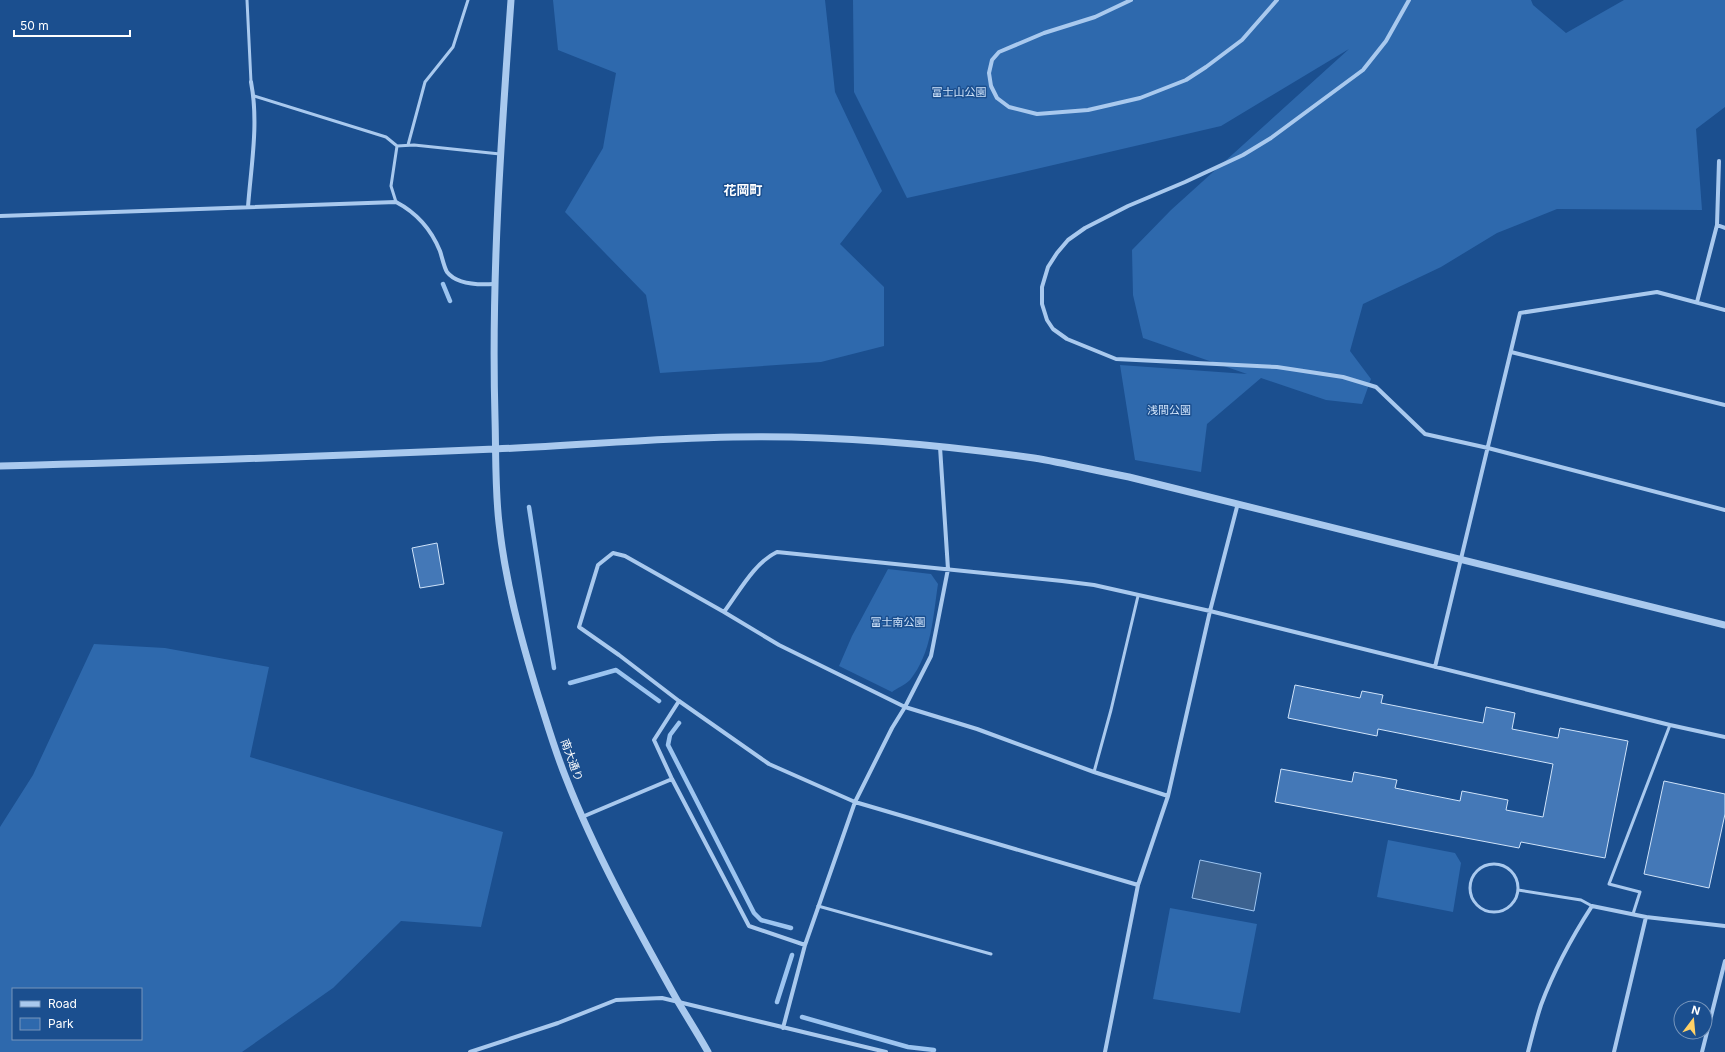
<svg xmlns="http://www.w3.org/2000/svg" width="1725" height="1052" font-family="Inter,'Noto Sans JP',sans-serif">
	<rect width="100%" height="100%" fill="#1b4f8f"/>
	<path fill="#2e69ad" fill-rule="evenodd" d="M553,0H825L835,92L882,191L840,244L884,287V346L821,362L660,373L646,295L565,212L603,148L616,73L558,50Z
		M853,0H1531L1533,5L1566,33L1624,0H1725V107L1696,129L1702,210L1557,209L1497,233L1441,267L1363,304L1350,351L1371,379L1362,404L1326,400L1261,378L1207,424L1201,472L1135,460L1120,365L1247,374L1143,338L1133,295L1132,250L1171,210L1349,49L1221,126L1019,173L907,198L854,92Z
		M888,569L931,574L938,584C933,616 932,653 910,680C905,685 897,688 892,692L839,666L852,636Z
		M94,644L165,648L269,667L250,757L503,832L481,927L401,921L333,988L242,1052H0V827L33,775ZM13,989H141V1039H13Z
		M1388,840L1455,853L1461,863L1453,912L1377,897Z
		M1170,908L1257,924L1240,1013L1153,999Z"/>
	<path fill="#3c6290" stroke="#9cc4f0" d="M1200,860L1261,873L1254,911L1192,898Z"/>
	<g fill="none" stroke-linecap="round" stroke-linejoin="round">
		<path stroke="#9cc4f0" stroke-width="4.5" d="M443,284L450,301
			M529,507L554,668
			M570,683L616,670L659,701
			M679,723L670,735L668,745L754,913L761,920L791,928
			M777,1002L792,955
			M802,1017L908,1047L934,1050"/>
	</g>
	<path fill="#4478b7" stroke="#cfe3fa" d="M437,543L444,584L420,588L412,548Z
		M1295,685L1360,698L1362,691L1383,695L1381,703L1483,723L1486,707L1515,713L1512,729L1558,738L1560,728L1628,741L1605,858L1521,842L1519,848L1275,802L1281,769L1352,782L1354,772L1397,780L1395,788L1460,801L1462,791L1508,800L1506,810L1543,817L1553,764L1378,729L1377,736L1288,718Z
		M1664,781L1725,794V814L1709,888L1644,874Z"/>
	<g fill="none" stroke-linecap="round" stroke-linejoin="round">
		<path stroke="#a9c9ee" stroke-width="3" d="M247,0L251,82
			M254,96L386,137L397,146L391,186L396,202
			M408,145L425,82L453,47L468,0
			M397,146L414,145L500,154
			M1094,772L1111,710L1138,596
			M1470 888a24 24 0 1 1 48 0a24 24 0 1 1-48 0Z
			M1518,890L1581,900L1592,906
			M818,906L991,954
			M1633,914L1640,892L1609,884L1670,725"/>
		<path stroke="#a9c9ee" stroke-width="4" d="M1131,0L1095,17L1044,33L999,52L992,60L989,73L991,86L997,98L1009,107L1037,114L1088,110L1140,98L1186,80L1206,67L1242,40L1277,0
			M1409,0L1386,41L1363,70L1271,138L1243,155L1185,182L1128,206L1085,228L1068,240L1057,253L1048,267L1042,287V304L1047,320L1053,329L1067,339L1116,359L1277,367L1343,377L1376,387L1425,434L1488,448L1725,510
			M248,207C251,166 259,123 251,82
			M0,216L396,202C417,213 431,229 440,251C442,257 444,267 447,272C457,285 479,285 494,284
			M1717,225L1725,228
			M1697,302L1717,225L1719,161
			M1511,352L1725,405
			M724,612C739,592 754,563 777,552L1062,581L1094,585L1210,611L1670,725L1725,737
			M1435,667L1520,313L1657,292L1725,310
			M679,701L654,740L672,779L749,926L805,945
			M582,817L672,779
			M1138,885L855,802L769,764L679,701L619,655L579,627L598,565L613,553L625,556L724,612L779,645L905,707L977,729L1094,772L1168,796
			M783,1028L805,945L855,802L892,728L905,707L931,656L948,569L940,447
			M470,1052L558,1023L616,1000L662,998L886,1052
			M1105,1052L1138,885L1168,796L1210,611L1238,503
			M1528,1052C1532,1036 1536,1020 1541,1005C1554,970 1572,937 1592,906L1646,917L1725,926
			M1614,1052L1646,917
			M1702,1052L1725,961"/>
		<path stroke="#a9c9ee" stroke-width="7" d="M511,0C501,139 491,279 495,418C496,453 495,489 499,523C505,581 521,639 538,695C547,723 555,751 566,778C595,853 638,930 677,1000C687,1017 698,1034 708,1052
			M0,466C165,462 330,456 495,449C574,446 654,438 733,437C833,435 935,444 1034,458C1065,463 1097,471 1129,477L1725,625"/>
	</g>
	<g text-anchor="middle" stroke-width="3" stroke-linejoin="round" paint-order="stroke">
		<g font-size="11" fill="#cfe3fa" stroke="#1b4f8f">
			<text x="959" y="96">富士山公園</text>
			<text x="1169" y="414">浅間公園</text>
			<text x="898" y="626">富士南公園</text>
		</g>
		<g font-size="11" fill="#fff" stroke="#1b4f8f">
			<text transform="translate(572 760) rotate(70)" y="4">南大通り</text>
		</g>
		<g font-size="13" font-weight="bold" fill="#fff" stroke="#1b4f8f">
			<text x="743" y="195">花岡町</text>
		</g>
	</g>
	<rect x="12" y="988" width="130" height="52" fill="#1b4f8f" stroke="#7695bc"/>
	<rect x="20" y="1001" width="20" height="6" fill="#a9c9ee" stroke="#7695bc"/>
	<text x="48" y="1008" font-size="12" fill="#ffffff">Road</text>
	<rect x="20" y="1018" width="20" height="12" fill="#2e69ad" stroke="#7695bc"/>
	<text x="48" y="1028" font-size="12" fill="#ffffff">Park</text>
	<g transform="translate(1693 1020) rotate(16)"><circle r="19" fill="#1b4f8f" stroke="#7695bc"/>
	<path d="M0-3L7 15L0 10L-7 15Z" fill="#ffd166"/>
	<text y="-6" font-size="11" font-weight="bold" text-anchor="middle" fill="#ffffff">N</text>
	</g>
	<path d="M14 30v6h116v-6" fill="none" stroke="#ffffff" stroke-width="2"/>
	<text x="20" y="30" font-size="12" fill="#ffffff" stroke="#1b4f8f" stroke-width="3" paint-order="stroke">50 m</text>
</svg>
